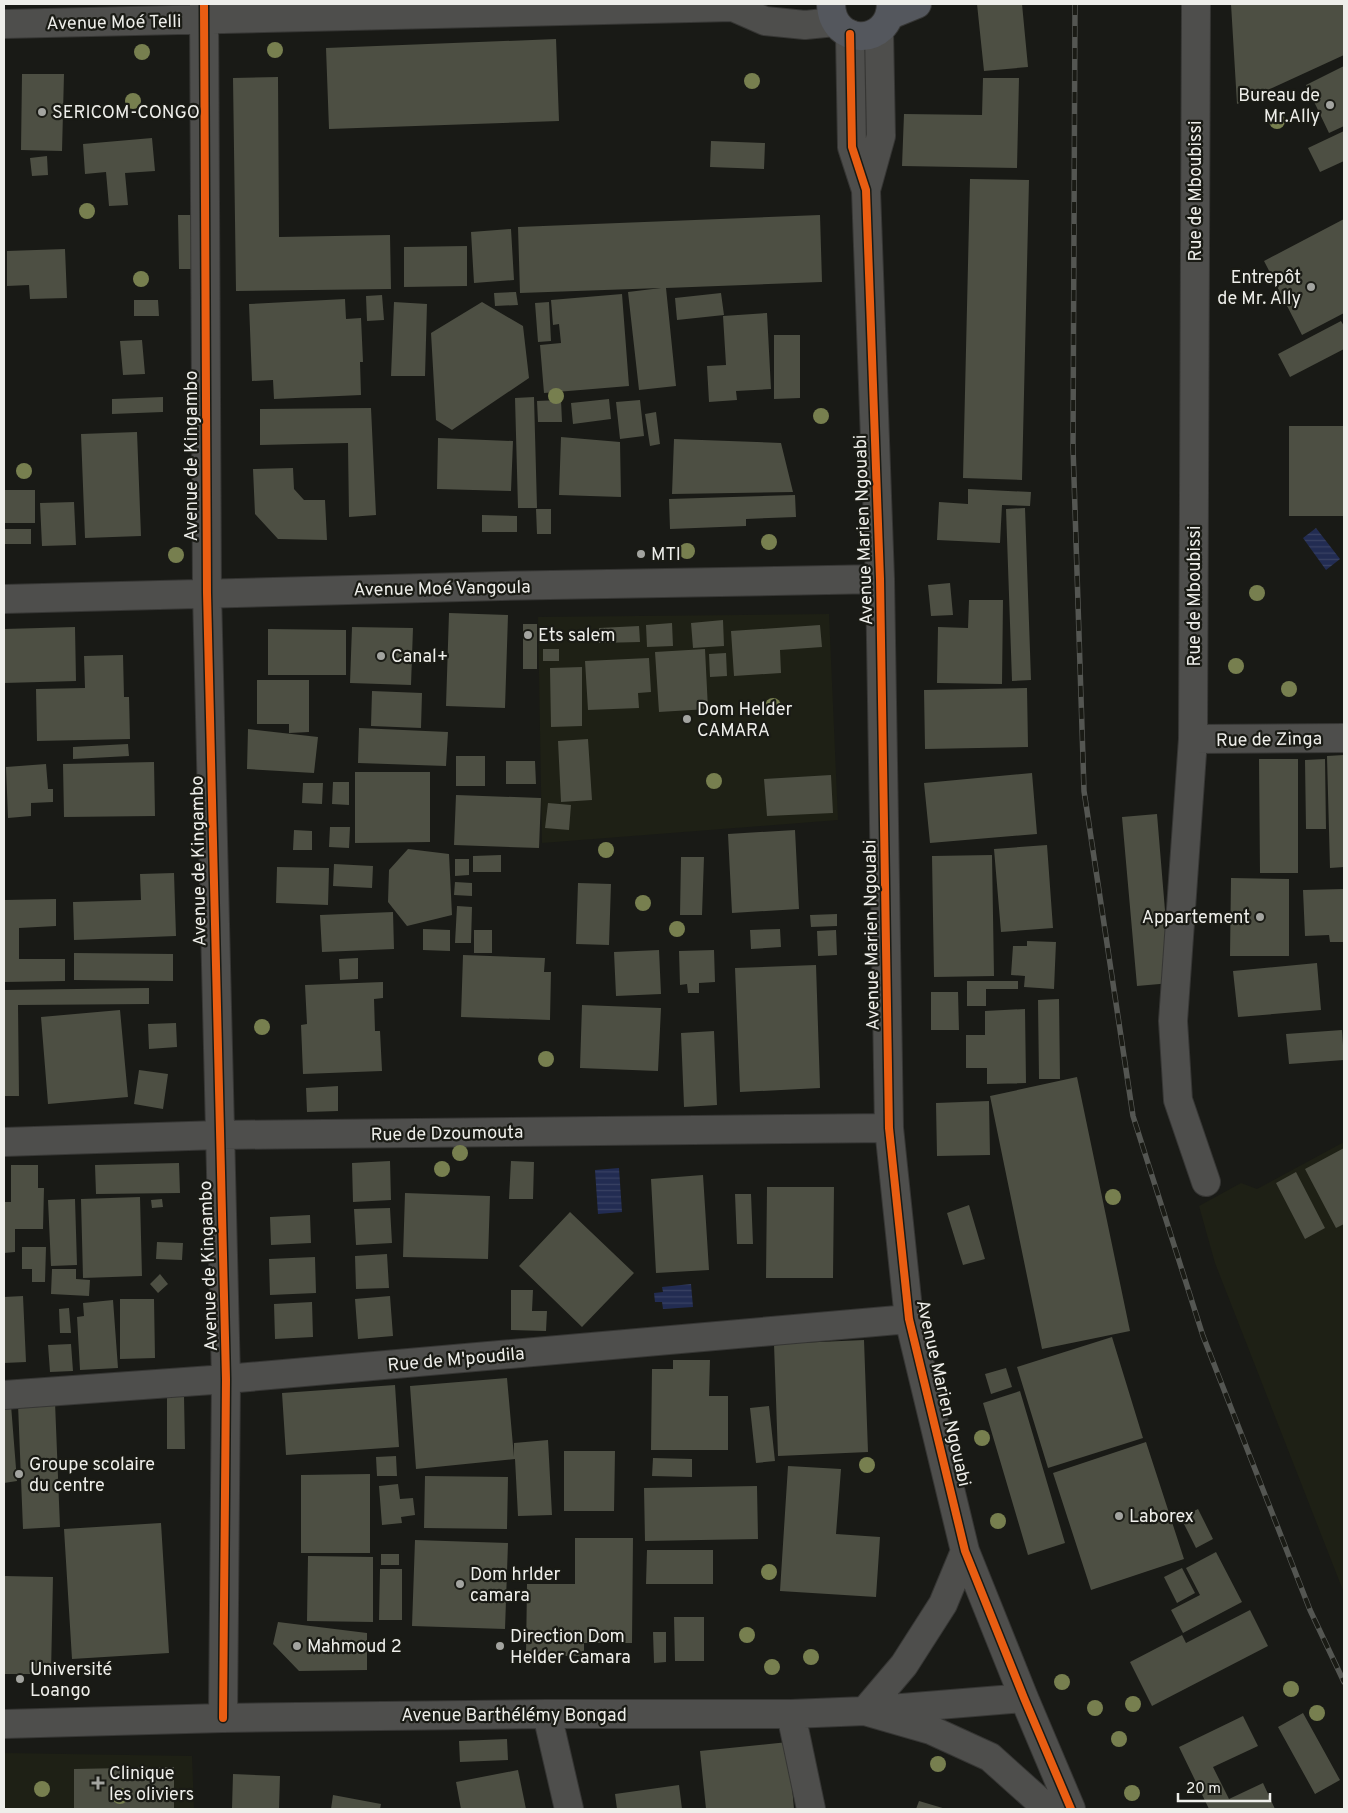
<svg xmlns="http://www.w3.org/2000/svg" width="1348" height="1813" font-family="Overpass,sans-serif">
	<defs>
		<pattern id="water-rules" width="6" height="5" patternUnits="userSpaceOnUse" patternTransform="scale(1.25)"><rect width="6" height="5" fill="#222c52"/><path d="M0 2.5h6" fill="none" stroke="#384163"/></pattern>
	</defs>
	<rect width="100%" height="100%" fill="#191a16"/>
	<path fill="#1e2015" d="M829,614L838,820L542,843L538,617Z
		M1344,1142V1593L1215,1263L1199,1206L1241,1183L1257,1189Z
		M4,1753L192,1756L194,1809H4Z"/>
	<path fill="url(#water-rules)" d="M1316,528L1340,559L1326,570L1303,538Z
		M619,1168L622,1212L598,1214L595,1170Z
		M691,1284L693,1307L663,1309L662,1302H655L654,1293L663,1292L662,1287Z"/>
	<path fill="#4d4f43" d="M977,4H1022L1028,67L984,71Z
		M1231,4H1344V55L1237,104Z
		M556,39L559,121L329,129L326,48Z
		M1344,66V126L1329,133L1306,85Z
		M22,74H64L62,151L21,150Z
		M278,77L279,237L390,235L391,289L236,291L233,78Z
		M983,78H1019L1017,168L902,166L904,114L982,115Z
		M1344,131V161L1320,172L1308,148Z
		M152,138L155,171L125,173L128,205L109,206L106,172L85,174L83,144Z
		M711,141L765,143L764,169L710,167Z
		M47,156L48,175L32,176L30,158Z
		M970,179L1029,180L1022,480L963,478Z
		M178,215H193L194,269H179Z
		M820,215L822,282L666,288L676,386L639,390L628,292L661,288L520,293L518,227Z
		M1344,219V313L1302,335L1264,261Z
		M511,229L514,280L474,283L471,232Z
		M467,246V286L404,287V247Z
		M65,249L67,298L30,299L29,285L7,286V251Z
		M516,292L518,305L495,306L494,293Z
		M721,293L724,315L677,320L675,298Z
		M622,294L629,386L544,393L540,345L561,343L559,324L553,325L551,300Z
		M382,295L384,320L367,321L366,296Z
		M345,299L346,319L361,318L363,362H360L361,395L274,399L273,380L252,381L249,304Z
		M134,300H158L159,316H134Z
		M394,302L427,304L425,376H391Z
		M482,302L523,326L529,378L452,430L436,420L431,333Z
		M549,302L551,341L538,342L535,303Z
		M767,313L771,389L736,391L737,400L709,402L707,366L726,365L723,316Z
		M1341,321L1344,326V349L1290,377L1278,354Z
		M774,335H800V398L774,399Z
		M142,340L145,374L123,375L120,341Z
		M163,397V412L112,414V399Z
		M534,397L537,508H518L515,398Z
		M609,399L611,419L573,424L571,403Z
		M561,400L562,422H538L537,401Z
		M640,400L644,436L620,439L616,402Z
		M371,408L376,515L349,517L348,443L260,445V409Z
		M656,412L660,444L650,446L645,414Z
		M1289,426H1344V516H1289Z
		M137,432L141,536L85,538L81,434Z
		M561,437L620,442L621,497L559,495Z
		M438,438L513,441L511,491L437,489Z
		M674,439L781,443L793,492L672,494Z
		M293,468L294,489L304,500H325L327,540L278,539L255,514L253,469Z
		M968,489L1031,492L1030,506L1002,505L1000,543L937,540L939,502L968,504Z
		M4,490H35V523H4Z
		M795,495L796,517L746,519V526L670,529L669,499Z
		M74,502L76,545L42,546L40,503Z
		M1025,508L1031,680L1012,681L1006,509Z
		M536,509H551V534H537Z
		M482,515L517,516V532H482Z
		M4,529H31V544H4Z
		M950,583L953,615L931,616L928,585Z
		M969,600H1003L1002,684L937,683L938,627L968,628Z
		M449,613L508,615L505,708L446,706Z
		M723,620L724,646L693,648L691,623Z
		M672,623L673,646L647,647L646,625Z
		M523,624H537V669H523Z
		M820,625L822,647L780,650L781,673L734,676L731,631Z
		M639,626L640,642L599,643V628Z
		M75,627L76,681L4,683V629Z
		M352,627L413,628L411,685L350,683Z
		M268,629L346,630V675H268Z
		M543,649H559V661H543Z
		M705,649L708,709L659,712L655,652Z
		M726,653L727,676L710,677L709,654Z
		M123,655L124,697H129L130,739L37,741L36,689L85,688L84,656Z
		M649,658L651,692L638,693L639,708L588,710L585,661Z
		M582,667V726L551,727L550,668Z
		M257,680H309V732L289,733V724H257Z
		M1027,688L1028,747L925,749L924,690Z
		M372,691L422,693L421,728L371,726Z
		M359,728L448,732L446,766L358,763Z
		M248,729L318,737L314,773L247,769Z
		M588,739L592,800L561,802L558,741Z
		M128,744L129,756L73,759V747Z
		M1344,755V867L1330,868L1327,756Z
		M456,756H485V786H456Z
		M1259,759H1298V873H1260Z
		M1325,759L1326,829H1306L1305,760Z
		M506,761H535L536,784H506Z
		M154,762L155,816L64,817L63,764Z
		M46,764L48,789H53V802L31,803V816L8,818L6,767Z
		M355,772H430V842L355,843Z
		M1032,773L1037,834L930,843L924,783Z
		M831,775L833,813L767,816L764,779Z
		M333,782H349V805L332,804Z
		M303,783H323L322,804L302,803Z
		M456,795L541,798L539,848L454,845Z
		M548,803L571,805L569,830L545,828Z
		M1157,814L1171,983L1137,986L1122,817Z
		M330,827H350L349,848L329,847Z
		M294,830L312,831V850H293Z
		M795,830L799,909L732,913L728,834Z
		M1047,845L1053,928L1001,932L994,849Z
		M408,849L449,854L452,915L407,926L388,902L389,870Z
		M501,855V872H473V856Z
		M992,855L994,976L934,977L932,856Z
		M681,857H704L702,915H680Z
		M455,859H469V875L455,876Z
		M334,864L373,866L372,888L333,886Z
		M277,867L329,868L328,905L276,903Z
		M174,873L176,936L74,940L73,902L141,900L140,874Z
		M1231,878L1289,879V956H1230Z
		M455,882L472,883V896L454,895Z
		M578,883L611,884L609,945L576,944Z
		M1344,889V942H1330L1329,935L1305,936L1303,890Z
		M56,899V926L19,928V959H65V981L4,982V900Z
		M457,906L472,907L471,943H455Z
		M393,912L394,949L322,952L320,915Z
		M837,914V926L811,927L810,915Z
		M423,929L450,930V951L423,950Z
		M780,929L781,947L751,949L750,930Z
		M474,930H492V953H474Z
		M836,930L837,955L818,956L817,931Z
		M1027,941L1056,942L1054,989L1024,987L1025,976L1011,975L1013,946H1027Z
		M659,950L661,994L616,996L614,952Z
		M714,950L715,982L699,983V993H688L687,984L680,985L679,951Z
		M74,953L173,954V981L74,980Z
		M463,955L545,958L544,972H551L550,1020L461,1017Z
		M358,958V979L340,980L339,959Z
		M1317,963L1321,1010L1238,1017L1233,971Z
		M816,965L820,1088L740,1092L735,968Z
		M967,981H1018V989H986V1006H967Z
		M383,982V998L374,999L375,1031H380L382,1071L303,1074L301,1025L307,1024L305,985Z
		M149,988V1004L18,1005L19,1096H4V990Z
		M931,992H958L959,1030H931Z
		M1059,999L1060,1079H1039L1038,1000Z
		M582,1005L661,1008L658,1071L580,1068Z
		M1025,1009L1026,1083L987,1084V1068H966V1035H985V1011Z
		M120,1010L128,1097L48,1104L41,1017Z
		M176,1023L177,1047L149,1049L148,1024Z
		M1342,1030L1344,1060L1289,1064L1286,1034Z
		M714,1031L717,1105L684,1107L681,1033Z
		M139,1070L168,1074L163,1109L134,1104Z
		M1077,1077L1130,1331L1042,1349L990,1096Z
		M338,1086V1111L307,1112L306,1088Z
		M989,1101L990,1155L937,1156L936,1103Z
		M1344,1148V1224L1336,1228L1305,1169Z
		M390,1161L391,1200L353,1202L352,1163Z
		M511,1161L534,1162L533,1199H509Z
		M179,1163L180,1193L96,1194L95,1165Z
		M11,1165H38V1188H44L43,1229H15V1252L4,1253V1202H11Z
		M1296,1172L1325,1228L1305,1239L1276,1183Z
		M703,1175L709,1270L656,1273L651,1179Z
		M767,1187H834L833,1278H766Z
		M405,1193L490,1196L488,1259L403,1257Z
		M735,1194H751L753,1244H737Z
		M140,1197L142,1276L83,1278L81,1199Z
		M75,1199L77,1265L51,1266L48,1200Z
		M162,1199L163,1207L152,1208L151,1200Z
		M969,1205L985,1259L963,1265L947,1213Z
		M390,1208L392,1243L356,1245L354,1209Z
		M570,1212L634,1273L582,1327L519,1266Z
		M310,1215L311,1243L271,1245L270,1217Z
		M157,1242L183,1243L182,1260L156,1259Z
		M22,1247H46L45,1282H32V1269H22Z
		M387,1254L389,1288L356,1289L355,1256Z
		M315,1257L316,1293L270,1295L269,1259Z
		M52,1269H76V1279L90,1280L89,1296L51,1294Z
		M160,1274L168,1284L158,1293L150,1284Z
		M511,1290H533L532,1311H547L546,1331L511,1330Z
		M23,1296L26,1362L4,1363V1297Z
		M390,1296L393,1336L358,1339L355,1299Z
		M120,1299H154L155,1358L120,1359Z
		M113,1300L118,1368L80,1370L77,1317L84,1316L83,1303Z
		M312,1302L313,1337L275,1339L274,1304Z
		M69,1308L71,1333H60L59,1309Z
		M1112,1337L1143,1438L1048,1468L1017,1367Z
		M864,1340L868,1452L778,1456L774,1344Z
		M71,1344L73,1371L50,1372L48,1345Z
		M673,1360H710L709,1396H728V1450H651L652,1369H673Z
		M1006,1368L1012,1387L991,1394L985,1374Z
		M507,1378L514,1457V1443L548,1440L552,1515L518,1516L515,1459L416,1469L410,1386Z
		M395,1385L399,1447L286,1455L282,1393Z
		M1020,1391L1065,1543L1028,1555L983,1403Z
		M184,1396L185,1449H167V1397Z
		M55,1402L60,1527L23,1529L18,1404Z
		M4,1405H11L17,1481L4,1483Z
		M769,1406L775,1461L756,1463L750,1408Z
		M1146,1442L1184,1559L1091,1590L1053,1473Z
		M564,1451H615L614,1511H564Z
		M396,1456L397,1476H377L376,1457Z
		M653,1458L692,1459V1477L652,1476Z
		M788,1466L841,1469L836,1534L880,1537L876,1597L780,1591Z
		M370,1474V1553H301V1475Z
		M425,1476L508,1477L507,1529L424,1528Z
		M398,1484L400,1499L413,1498L415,1515L401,1517L402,1523L382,1525L379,1486Z
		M757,1486L758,1539L645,1541L644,1488Z
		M1198,1509L1213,1539L1196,1548L1181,1518Z
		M161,1523L169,1653L72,1659L64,1529Z
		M575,1538H633L632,1643H584V1656H526L527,1584H575Z
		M415,1540L508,1543L505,1629L412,1626Z
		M647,1550H713V1584H646Z
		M1216,1552L1242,1602L1183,1633L1171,1610L1200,1595L1186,1568Z
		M381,1554H399V1565H381Z
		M308,1556L373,1557V1622L307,1621Z
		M1182,1568L1195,1593L1177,1603L1164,1577Z
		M380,1569H402V1620H379Z
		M4,1576L53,1577L51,1674H4Z
		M1250,1610L1268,1646L1152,1706L1130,1662L1182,1635L1186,1643Z
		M674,1617H704V1661H675Z
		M278,1622L367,1633V1670L299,1671L273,1644Z
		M653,1632H666V1662L654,1663Z
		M1303,1713L1340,1780L1315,1794L1278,1727Z
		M1243,1716L1258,1746L1213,1767L1229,1799L1263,1783L1275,1809H1209L1179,1747Z
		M507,1739L508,1760L460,1762L459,1741Z
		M788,1742L794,1809H706L700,1751Z
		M174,1767V1809H74V1769Z
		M518,1770L526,1809H461L456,1782Z
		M233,1774L280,1776L279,1809H232Z
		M679,1785L682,1809H617L615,1794Z
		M333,1795L381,1804L380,1809H331Z
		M919,1801L946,1809H916Z"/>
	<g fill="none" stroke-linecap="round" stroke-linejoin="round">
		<defs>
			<path id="minor" d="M204,4L207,593L226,1379L223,1718
				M1196,4L1193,739L1173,1021L1178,1100L1206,1182
				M733,7L765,21L805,25L835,22
				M4,24L733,7L740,4
				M850,34L852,147L866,190L880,579L889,1128L909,1319L965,1551L1024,1698L1071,1809
				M866,190L881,136L879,31
				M4,599L501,586L880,579
				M1193,739L1344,738
				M4,1142L219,1135L889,1128
				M4,1395L226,1379L909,1319
				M965,1551L943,1604L904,1665L865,1711L931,1730L990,1757L1048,1809
				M547,1714L569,1809
				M791,1714L811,1809
				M4,1724L223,1718L547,1714H791L865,1711L1024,1698"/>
			<path id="highway" d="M831,4C832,47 890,47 891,4
				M890,15L917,4"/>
		</defs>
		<use href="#minor" stroke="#363634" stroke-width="30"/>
		<use href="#highway" stroke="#363634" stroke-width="30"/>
		<use href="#minor" stroke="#4e4e4c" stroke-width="28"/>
		<use href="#highway" stroke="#54575d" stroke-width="28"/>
		<defs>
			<path id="rail" d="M1075,4L1073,447L1084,791L1133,1116L1203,1336L1310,1610L1344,1682"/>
		</defs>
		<use href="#rail" stroke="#545652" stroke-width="5.5"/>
		<use href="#rail" stroke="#1a1b15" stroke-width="4" stroke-dasharray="11" stroke-linecap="butt"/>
		<defs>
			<path id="cycleway" d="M204,4L207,593L226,1379L223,1718
				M850,34L852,147L866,190L880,579L889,1128L909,1319L965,1551L1024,1698L1071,1809"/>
		</defs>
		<use href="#cycleway" stroke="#1a1b15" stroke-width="11"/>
		<use href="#cycleway" stroke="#e95d12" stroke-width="8"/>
	</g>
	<g fill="#777f4f">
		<circle cx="275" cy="50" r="8"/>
		<circle cx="142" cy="52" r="8"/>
		<circle cx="752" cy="81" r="8"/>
		<circle cx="133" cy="101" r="8"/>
		<circle cx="1277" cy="121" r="8"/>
		<circle cx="87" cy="211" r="8"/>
		<circle cx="141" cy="279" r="8"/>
		<circle cx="556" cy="396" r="8"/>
		<circle cx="821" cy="416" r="8"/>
		<circle cx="24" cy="471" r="8"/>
		<circle cx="769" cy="542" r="8"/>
		<circle cx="687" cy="551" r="8"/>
		<circle cx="176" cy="555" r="8"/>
		<circle cx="1257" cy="593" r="8"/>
		<circle cx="1236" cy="666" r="8"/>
		<circle cx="1289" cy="689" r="8"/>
		<circle cx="773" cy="706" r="8"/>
		<circle cx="714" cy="781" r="8"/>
		<circle cx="606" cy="850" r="8"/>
		<circle cx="643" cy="903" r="8"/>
		<circle cx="677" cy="929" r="8"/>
		<circle cx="262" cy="1027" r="8"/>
		<circle cx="546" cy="1059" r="8"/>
		<circle cx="460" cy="1153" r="8"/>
		<circle cx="442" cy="1169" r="8"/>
		<circle cx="1113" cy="1197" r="8"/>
		<circle cx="982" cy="1438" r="8"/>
		<circle cx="867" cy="1465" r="8"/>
		<circle cx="998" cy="1521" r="8"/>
		<circle cx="769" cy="1572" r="8"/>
		<circle cx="747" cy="1635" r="8"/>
		<circle cx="811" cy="1657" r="8"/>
		<circle cx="772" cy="1667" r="8"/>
		<circle cx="1062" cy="1682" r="8"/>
		<circle cx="1291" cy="1689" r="8"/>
		<circle cx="1133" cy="1704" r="8"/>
		<circle cx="1095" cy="1708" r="8"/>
		<circle cx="1317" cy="1713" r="8"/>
		<circle cx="1119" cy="1739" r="8"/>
		<circle cx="938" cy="1764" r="8"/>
		<circle cx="42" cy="1789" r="8"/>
		<circle cx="1132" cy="1793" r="8"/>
		<circle cx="120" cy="1796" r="8"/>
	</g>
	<g fill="#a3a4a0" stroke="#1a1b15" stroke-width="2">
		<circle cx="1330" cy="105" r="5"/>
		<circle cx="42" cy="112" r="5"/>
		<circle cx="1311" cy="287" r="5"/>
		<circle cx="641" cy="554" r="5"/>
		<circle cx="528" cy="635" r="5"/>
		<circle cx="381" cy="656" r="5"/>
		<circle cx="687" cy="719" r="5"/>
		<circle cx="1260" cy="917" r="5"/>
		<circle cx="19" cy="1474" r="5"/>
		<circle cx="1119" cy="1516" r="5"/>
		<circle cx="460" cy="1584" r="5"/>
		<circle cx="297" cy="1646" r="5"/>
		<circle cx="500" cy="1646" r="5"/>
		<circle cx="20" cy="1679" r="5"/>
		<path d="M95.5 1775.5h5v5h5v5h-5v5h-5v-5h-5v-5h5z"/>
	</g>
	<g text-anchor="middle" stroke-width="4.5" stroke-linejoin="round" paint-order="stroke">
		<g font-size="18" fill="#eeeeea" stroke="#1a1b15">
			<text transform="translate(114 22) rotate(-1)" y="6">Avenue Moé Telli</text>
			<text transform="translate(1195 191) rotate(-90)" y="6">Rue de Mboubissi</text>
			<text transform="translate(191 456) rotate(-90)" y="6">Avenue de Kingambo</text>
			<text transform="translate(863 530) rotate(-92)" y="6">Avenue Marien Ngouabi</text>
			<text transform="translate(442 588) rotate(-1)" y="6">Avenue Moé Vangoula</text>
			<text transform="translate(1194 596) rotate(-90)" y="6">Rue de Mboubissi</text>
			<text transform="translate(1269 739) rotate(-1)" y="6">Rue de Zinga</text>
			<text transform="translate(198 861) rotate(-91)" y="6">Avenue de Kingambo</text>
			<text transform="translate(871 935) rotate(-91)" y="6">Avenue Marien Ngouabi</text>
			<text transform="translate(447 1133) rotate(-1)" y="6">Rue de Dzoumouta</text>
			<text transform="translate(208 1266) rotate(-92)" y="6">Avenue de Kingambo</text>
			<text transform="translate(456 1359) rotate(-5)" y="6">Rue de M'poudila</text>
			<text transform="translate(944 1393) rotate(77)" y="6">Avenue Marien Ngouabi</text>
			<text x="514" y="1721">Avenue Barthélémy Bongad</text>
		</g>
		<g font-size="18" fill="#eeeeea" stroke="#1a1b15" text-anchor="start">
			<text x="1320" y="101" text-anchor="end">Bureau de<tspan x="1320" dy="21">Mr.Ally</tspan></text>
			<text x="52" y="118">SERICOM-CONGO</text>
			<text x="1301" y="283" text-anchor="end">Entrepôt<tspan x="1301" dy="21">de Mr. Ally</tspan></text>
			<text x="651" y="560">MTI</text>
			<text x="538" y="641">Ets salem</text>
			<text x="391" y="662">Canal+</text>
			<text x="697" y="715">Dom Helder<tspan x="697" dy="21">CAMARA</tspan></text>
			<text x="1250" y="923" text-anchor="end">Appartement</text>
			<text x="29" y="1470">Groupe scolaire<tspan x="29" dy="21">du centre</tspan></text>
			<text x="1129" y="1522">Laborex</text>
			<text x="470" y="1580">Dom hrlder<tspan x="470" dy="21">camara</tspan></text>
			<text x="510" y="1642">Direction Dom<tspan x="510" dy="21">Helder Camara</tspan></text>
			<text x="307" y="1652">Mahmoud 2</text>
			<text x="30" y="1675">Université<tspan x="30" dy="21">Loango</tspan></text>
			<text x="109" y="1779">Clinique<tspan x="109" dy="21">les oliviers</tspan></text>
		</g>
	</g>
	<rect width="1348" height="1813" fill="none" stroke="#eeeeea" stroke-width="10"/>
	<path d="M1178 1793v8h92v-8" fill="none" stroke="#eeeeea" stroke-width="2.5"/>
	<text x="1186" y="1793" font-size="15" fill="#eeeeea" stroke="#1a1b15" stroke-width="4" paint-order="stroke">20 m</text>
</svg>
